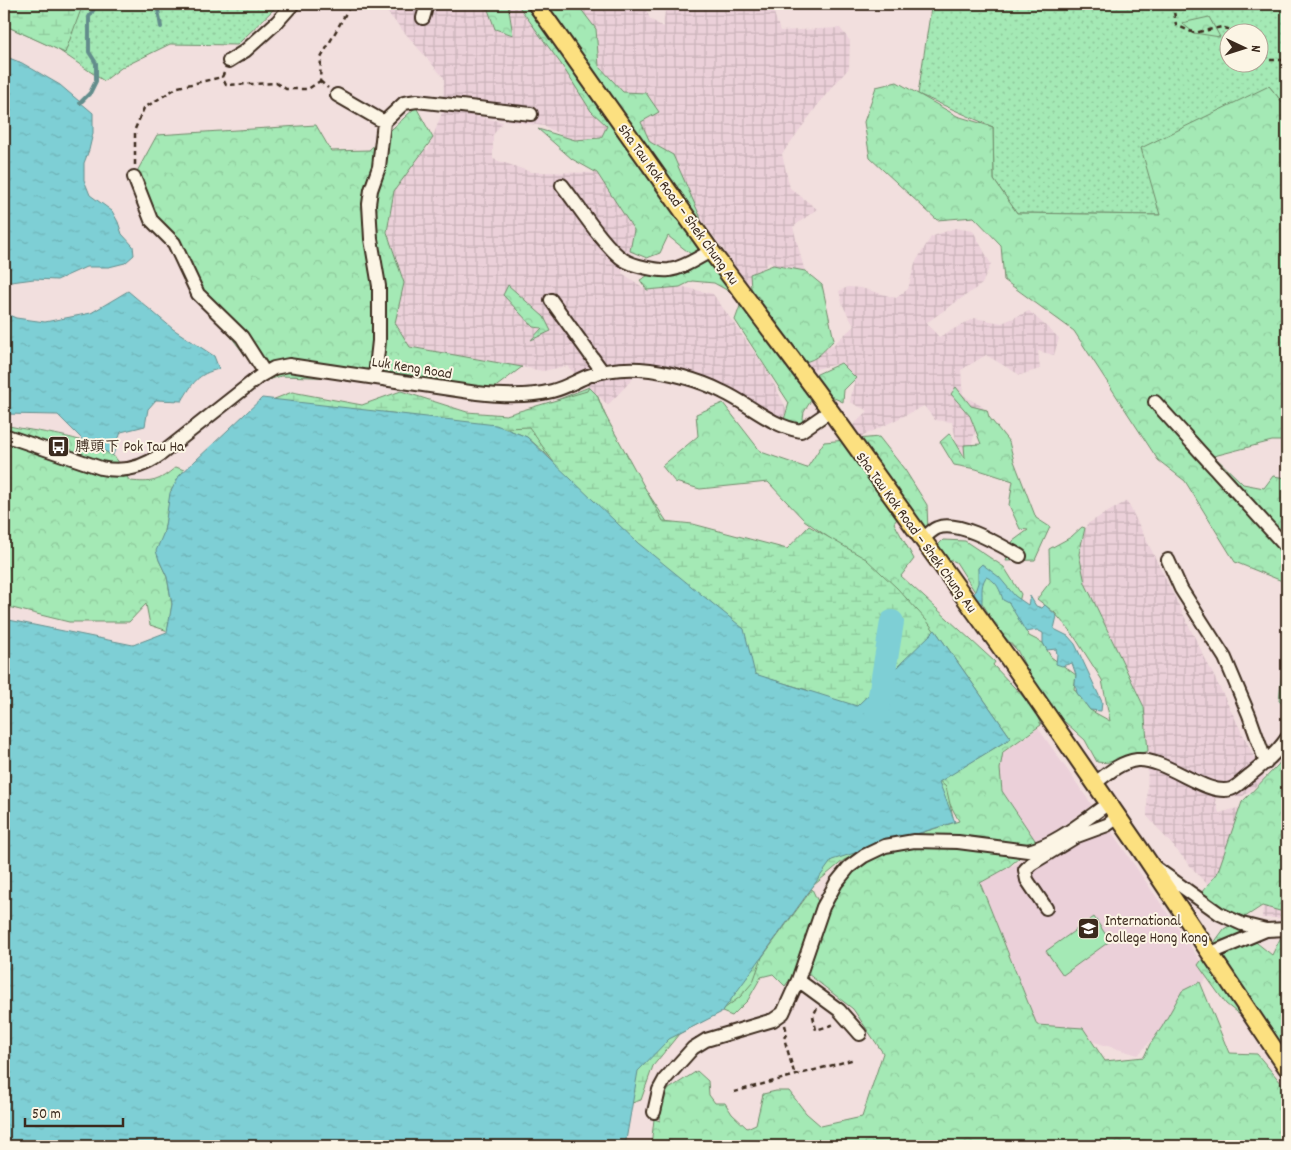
<svg xmlns="http://www.w3.org/2000/svg" width="1291" height="1150" font-family="Dekko,'LXGW WenKai TC',sans-serif">
	<defs>
		<pattern id="industrial-grid" width="8" height="8" patternUnits="userSpaceOnUse" patternTransform="scale(1.25)"><rect width="8" height="8" fill="#ebd0d9"/><path d="M0 4h8M4 0v8" fill="none" stroke="#cab3ba"/></pattern>
		<pattern id="grass-dots" width="8" height="8" patternUnits="userSpaceOnUse" patternTransform="scale(1.25)"><rect width="8" height="8" fill="#a4e9b5"/><path d="M2 2h.1M6 6h.1" fill="none" stroke="#8ec89b" stroke-width="1.8" stroke-linecap="round"/></pattern>
		<pattern id="forest-crowns" width="20" height="18" patternUnits="userSpaceOnUse" patternTransform="scale(1.25)"><rect width="20" height="18" fill="#a4e9b5"/><path d="M2 6a3 3 0 1 1 6 0M12 15a3 3 0 1 1 6 0" fill="none" stroke="#8ec89b"/></pattern>
		<pattern id="wetland-marsh" width="20" height="14" patternUnits="userSpaceOnUse" patternTransform="scale(1.25)"><rect width="20" height="14" fill="#a4e9b5"/><path d="M1 5h8M5 5V1M11 12h8M15 12V8" fill="none" stroke="#8ec89b"/></pattern>
		<pattern id="water-ripples" width="26" height="14" patternUnits="userSpaceOnUse" patternTransform="scale(1.25)"><rect width="26" height="14" fill="#7ecfd5"/><path d="M2 4q2-2 4 0t4 0M15 11q2-2 4 0t4 0" fill="none" stroke="#6eb2b6"/></pattern>
	</defs>
	<rect width="100%" height="100%" fill="#f2dfde"/>
	<filter id="ink" filterUnits="userSpaceOnUse"><feTurbulence type="fractalNoise" baseFrequency=".02" numOctaves="2"/><feDisplacementMap in="SourceGraphic" scale="10" xChannelSelector="R" yChannelSelector="G"/><feConvolveMatrix kernelMatrix="1 2 1 2 8 2 1 2 1" color-interpolation-filters="sRGB"/></filter>
	<g filter="url(#ink)">
		<path fill="#ebd0d9" d="M1038,728L1092,805L1037,843L985,766Z
			M1100,815L1210,975L1138,1055L1037,1025L980,883L1062,839Z"/>
		<path fill="url(#industrial-grid)" d="M380,4H517L619,142L571,140L544,126L467,114L503,122L493,135V159L531,172L602,173L619,194L636,236L622,273L647,290L684,287L713,294L767,370L787,410L779,425L710,386L640,371L608,405L567,366L543,371L410,347L394,323L404,283L387,232L394,191L396,138L428,150L443,110L444,78Z
			M577,4H644L650,19L663,27L666,4H771L780,31L840,28L850,41L849,68L823,98L782,154L790,188L817,209L793,227L811,295L769,262L748,284L588,61L598,33Z
			M955,228L973,231L991,264L982,284L926,323L939,337L974,318L1002,323L1029,311L1059,338L1054,355L1038,351L1040,369L1020,375L986,355L961,370L963,395L983,407L985,423L976,428L969,454L959,453L952,422L935,420L924,406L859,438L850,428L868,411L850,402L855,378L841,363L812,370L805,361L833,345L854,326L843,306L839,291L848,287L861,288L896,298L908,289L915,263L931,237Z
			M1127,501L1265,779L1243,796L1215,798L1219,813L1256,803L1222,898L1201,878L1147,816L1148,751L1144,707L1082,577L1079,547L1087,524Z
			M1264,895L1287,896V918H1262Z"/>
		<path fill="url(#grass-dots)" stroke="#708a6a" fill-rule="evenodd" d="M4,4H279L237,45L170,44L121,68L104,81L57,49L4,25Z
			M933,4H1287V108L1269,86L1160,215L1017,213L994,180L993,127L918,94L931,8ZM1228,32H1258V62H1228Z"/>
		<path fill="url(#forest-crowns)" stroke="#708a6a" d="M486,4H508L513,35L495,29Z
			M517,4H577L596,29L599,66L623,92L646,93L659,112L641,122L650,142L673,155L700,216L702,236L700,247L692,255L668,236L660,253L647,258L630,251L634,230L597,173L572,159L538,129L575,140L601,138L607,126L591,111L561,64Z
			M1209,17L1220,37L1194,33L1182,23Z
			M897,82L957,116L993,127L994,180L1017,213L1160,215L1141,148L1269,86L1287,108V441H1272L1214,456L1243,484L1264,488L1273,476L1287,478V583L1235,562L1185,481L1158,460L1074,331L1004,280L1001,245L974,217L937,220L870,158L864,122L876,87Z
			M416,107L433,138L394,191L387,232L404,283L395,323L410,347L522,367L489,392L373,379L281,376L265,381L198,294L148,213L134,177L157,135L316,125L331,151L369,150Z
			M709,255L813,397L804,412L801,431L783,423L789,403L735,320L740,306L734,294L714,283L692,281L680,287L647,290L640,280L663,267Z
			M773,265L805,271L822,285L834,340C825,349 817,361 803,362L791,343L772,325L751,288L750,274Z
			M508,285L544,317L551,331L531,340L542,328L533,327L503,295Z
			M841,363L856,378L844,390L843,402L823,393L813,378L815,375Z
			M589,387L597,395L620,451L679,540L803,554L842,547L804,520L768,482L700,489L675,482L662,466L698,436L696,414L723,403L761,452L807,468L824,442L879,437L905,470L927,505L928,530L902,512L894,523L914,559L901,576L995,662L993,665L1033,707L1041,725L1003,752L1000,769L1002,791L1037,843L1007,868L980,883L1037,1025L1083,1028L1105,1061L1144,1057L1150,1044L1162,1027L1182,991L1200,982L1229,1053L1257,1054L1287,1090V1146H651L654,1119L660,1121L661,1101L669,1089L697,1071L708,1081L709,1095L715,1103H725L732,1114L747,1128L756,1124L763,1094L776,1091H789L806,1113L821,1126L862,1117L883,1053L853,1009L799,967L785,986L773,974L761,977L748,1000L732,1016L722,1012L812,889L822,910L853,864L895,841L959,821L938,782L1011,738L935,630L857,706L755,674L744,629L527,437L496,425Z
			M956,387L971,406L987,410L989,417L1009,442L1014,461L1036,518L1050,527L1035,560L1006,561L1013,541L1028,530L1020,529L1009,505L1013,481L976,469L954,465L940,442L950,433L965,458L964,445L981,444L970,416L951,394Z
			M4,425C40,433 80,434 112,455C117,458 120,465 124,469V473L130,481C152,483 158,482 176,467L184,470L171,491L159,560L167,577L172,604L168,631L150,625L146,604L129,622H69L4,606Z
			M1082,527L1085,528L1079,554L1085,583L1144,707L1148,751C1133,755 1111,765 1097,762L1085,740L1045,704L1017,650L1001,633L956,562L931,552L943,540L965,541L1004,567L1021,594L1016,614L1029,636L1043,643L1051,657L1076,675L1074,689L1090,710L1110,721L1102,680L1074,636L1055,613L1037,599L1050,582L1049,549L1071,537Z
			M1287,659V707L1279,701L1282,670Z
			M1287,752V913L1262,906L1242,919V931L1272,955L1287,925V1071L1284,1050L1226,1004L1198,965L1224,929L1229,926L1224,914L1201,893L1217,874L1242,802L1278,765Z"/>
		<path fill="url(#wetland-marsh)" stroke="#708a6a" d="M4,4H83L65,53L4,25Z
			M589,387L597,395L604,413L663,521L693,524L787,549L809,526L866,559L897,588L927,621L955,659L966,683L975,710L969,728L954,748L945,778H936L946,787L953,817L923,824L844,860L814,885L767,943L753,982L740,997L717,1014L679,1034L653,1066L641,1100L626,1105L619,1099L634,1054L653,1012L664,980L675,965L668,950L675,931L691,925L696,905L689,899L709,880L714,868L731,863L735,847L756,823L823,787L881,779L913,776L928,772V747L907,738L876,763L844,773L856,747L876,721L891,679L880,674L874,704L852,740L822,747L794,749L795,739L810,731L819,716L807,690L746,672L742,657H719L708,627L666,575L637,552L575,493L529,427L485,429L385,412L352,437L317,423L282,426L267,402L292,392L362,405L401,391L467,412L506,415L587,391Z"/>
		<path fill="#a4e9b5" stroke="#708a6a" d="M1094,917L1110,941L1063,975L1046,951Z"/>
		<path fill="url(#water-ripples)" stroke="#638d8c" d="M4,56L22,63L60,85L93,113V133L89,150L84,163V180L90,195L112,211L118,222L122,234L133,246L134,255L125,263L109,267H86L57,280L34,279L11,282L4,280Z
			M128,291L173,329L214,356L219,369C197,374 193,383 182,401L156,400L148,409L145,426L121,432L113,455L86,443L58,415L4,414V313L16,318L45,322L91,313Z
			M262,398L496,425L527,437L638,543L744,629L755,674L857,706L935,630L1011,738L939,782L955,822L832,860L722,1012L669,1039L638,1071L625,1146H4V619L133,645L167,632L172,604L167,577L159,560L156,551L164,532L170,493L179,476Z
			M982,564L999,577L1015,596L1028,605L1030,596L1036,606L1042,608L1045,605L1057,616L1054,629L1068,636L1075,644L1102,702L1101,711L1090,710L1077,693L1075,684L1076,675L1072,663L1062,666L1056,664L1057,654L1056,649L1047,650L1043,643V633L1037,630L1026,632L1009,603L1003,600C1000,590 997,581 986,577C979,588 984,595 981,608L973,597L978,583V568Z"/>
		<g fill="none" stroke-linecap="round" stroke-linejoin="round">
			<path stroke="#638d8c" stroke-width="4" d="M157,4L161,27
				M80,103L90,93L96,81V63L89,52V17L97,4"/>
			<path stroke="#7ecfd5" stroke-width="24" d="M877,714L892,622"/>
			<defs>
				<path id="minor" d="M423,18L427,4
					M229,61L245,51L277,22L293,4
					M337,95L384,122L379,167L371,190L369,204L371,239L379,286V341L375,377
					M384,122L404,103L417,101L531,114
					M134,177L151,220L174,243L198,294L242,337L265,373
					M562,185C577,204 605,248 624,260C633,266 658,271 669,270C684,268 699,257 711,251
					M551,300L602,371
					M1155,402L1287,548
					M4,435L101,468C123,473 142,468 160,455L260,376L274,368L289,365L477,393C502,396 528,397 552,391C565,388 576,381 588,376C604,370 622,368 640,369C666,371 700,380 723,392C751,405 769,425 801,431L830,411
					M922,540C926,536 932,530 937,528C958,519 1002,546 1020,556
					M1168,560L1181,589L1225,658L1249,715L1266,763
					M1094,784C1107,774 1120,762 1137,760C1166,758 1207,797 1231,789C1237,787 1244,779 1250,775C1264,764 1277,753 1287,738
					M1156,868L1220,914L1242,924L1266,930
					M1046,908L1027,880L1025,870L1031,864L1077,836L1107,825L1118,817
					M1211,953L1266,930L1287,929
					M798,980L839,1010L860,1034
					M654,1112L659,1090L665,1079L693,1048L706,1040L773,1020L783,1013L798,980L823,907L836,883L849,867L864,856L885,846L914,841L958,842L1028,851C1057,844 1084,820 1109,803"/>
				<path id="major" d="M536,4L711,251L816,391L1006,655L1136,843L1287,1068"/>
			</defs>
			<use href="#minor" stroke="#3b2a1e" stroke-width="16"/>
			<use href="#major" stroke="#3b2a1e" stroke-width="20"/>
			<path stroke="#3b2a1e" stroke-width="2.5" stroke-dasharray="5 4" stroke-linecap="butt" d="M1173,4L1176,25L1194,33L1222,27L1236,32
				M1258,47L1269,60H1287
				M224,73L222,77L226,85L276,83L286,89H308L320,81L321,58L351,4
				M320,81L328,88
				M135,165V129L144,108L178,87L222,77
				M817,1008L813,1016L816,1030L835,1024
				M785,1025L787,1033L784,1038L795,1076
				M734,1092L855,1059"/>
			<use href="#minor" stroke="#fcf5e5" stroke-width="12"/>
			<use href="#major" stroke="#fce080" stroke-width="16"/>
		</g>
	</g>
	<defs>
		<symbol id="bus-square" viewBox="-11 -11 22 22"><rect x="-9" y="-9" width="18" height="18" rx="4" fill="#3b2a1e" stroke="#fcf5e5"/><path d="M-5-6H5V4H4V6H2V4H-2V6H-4V4H-5ZM-3.5-4V0h7V-4ZM-3.5 1.2v1.5H-2V1.2ZM2 1.2v1.5H3.5V1.2Z" fill="#fff"/></symbol>
		<symbol id="school-square" viewBox="-11 -11 22 22"><rect x="-9" y="-9" width="18" height="18" rx="4" fill="#3b2a1e" stroke="#fcf5e5"/><path d="M0-5L7-2L0 1L-7-2ZM-4 1L0 2.5L4 1V4Q0 6-4 4Z" fill="#fff"/></symbol>
	</defs>
	<g fill-rule="evenodd">
		<use href="#bus-square" x="46" y="434" width="25" height="25"/>
		<use href="#school-square" x="1076" y="916" width="25" height="25"/>
	</g>
	<g text-anchor="middle" stroke-width="4" stroke-linejoin="round" paint-order="stroke">
		<g font-size="15" fill="#3b2a1e" stroke="#fcf5e5">
			<text transform="translate(679 204) rotate(54)" y="5">Sha Tau Kok Road – Shek Chung Au</text>
			<text transform="translate(412 367) rotate(9)" y="5">Luk Keng Road</text>
			<text transform="translate(917 532) rotate(54)" y="5">Sha Tau Kok Road – Shek Chung Au</text>
		</g>
		<g font-size="15" fill="#3b2a1e" stroke="#fcf5e5" text-anchor="start">
			<text x="75" y="451">膊頭下 Pok Tau Ha</text>
			<text x="1105" y="925">International<tspan x="1105" dy="17">College Hong Kong</tspan></text>
		</g>
	</g>
	<rect width="1291" height="1150" fill="none" stroke="#fcf5e5" stroke-width="20"/>
	<rect x="10" y="10" width="1271" height="1130" fill="none" stroke="#3b2a1e" stroke-width="2" filter="url(#ink)"/>
	<g transform="translate(1244 48) rotate(94)"><circle r="24" fill="#fcf5e5" stroke="#afa495"/>
	<path d="M0-4L9 19L0 12L-9 19Z" fill="#3b2a1e"/>
	<text y="-8" font-size="14" font-weight="bold" text-anchor="middle" fill="#3b2a1e">N</text>
	</g>
	<path d="M25 1118v8h98v-8" fill="none" stroke="#3b2a1e" stroke-width="2.5"/>
	<text x="32" y="1118" font-size="15" fill="#3b2a1e" stroke="#fcf5e5" stroke-width="4" paint-order="stroke">50 m</text>
</svg>
